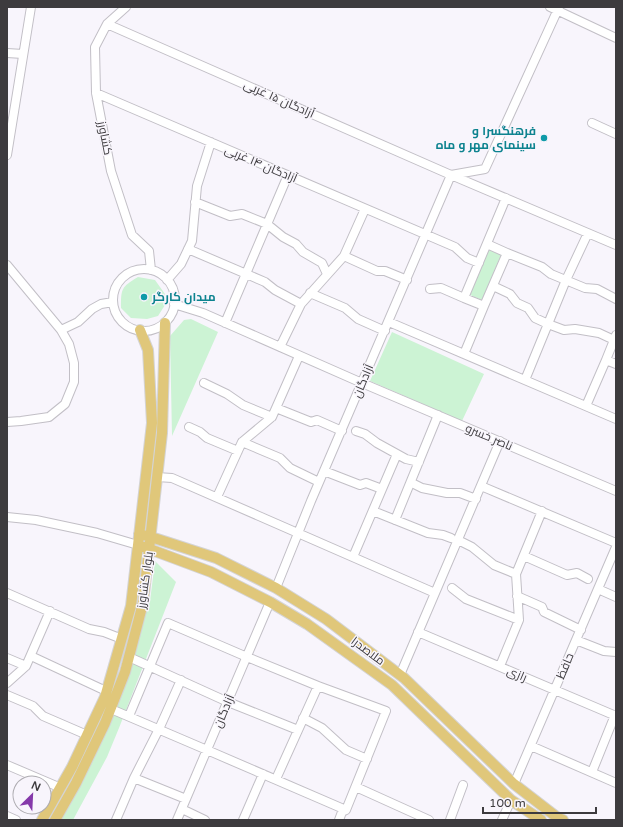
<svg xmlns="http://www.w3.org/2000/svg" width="623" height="827" font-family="'Varela Round',Cairo,sans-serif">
	<rect width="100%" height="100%" fill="#f8f5fc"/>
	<path fill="#ccf3d4" d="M489,250L501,255L482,300L470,295Z
		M138,277L155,280L165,294V305L158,316L147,319L131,318L121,308C121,289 121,287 138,277Z
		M191,319L218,332L172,436L170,336L184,320Z
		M392,332L484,374L462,421L370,381Z
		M155,561L176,582L119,728L107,757L73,820H60L111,709L150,601Z"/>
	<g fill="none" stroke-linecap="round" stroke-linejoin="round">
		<defs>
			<path id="minor" d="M126,7L107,24L95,47L96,93L111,171L132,235L149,251L151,270
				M550,7L616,38
				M107,24L451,175L616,245
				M7,53L23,54
				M96,93L455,247L467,258L479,263
				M592,123L616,134
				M7,155L31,7
				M451,175L485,169L559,7
				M195,202L230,216L242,214L267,224L283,237L296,244L303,252L322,263L327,274
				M487,244L507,253L484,306L464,298L506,198
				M188,249L265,282L275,290L301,304
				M507,253L542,267L551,274L585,288L597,289L616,299
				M344,256L377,271H385L407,280
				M7,265L61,330L69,344L74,363V382L65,404L49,417L21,421L7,422
				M113 300a31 31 0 1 1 62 0a31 31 0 1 1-62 0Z
				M167,280L181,264L192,241L197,186L211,142
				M493,286L510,294L517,303L528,308L535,318L548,324L564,330L575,329L599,333L614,340
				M430,289L441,288L464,298
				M310,293L345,308L358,319L385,331
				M174,304L203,313L362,383L616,491
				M389,322L616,419
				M225,323L288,175
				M61,330L78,322L92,309L101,304L113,302
				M616,335L606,360L616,364
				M280,347L301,304L344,256L365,209
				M464,354L484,306
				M525,380L566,280L588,233
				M204,383L227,394L243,405L272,417
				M586,406L606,360
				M276,408L311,422L317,420L342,431
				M189,427L200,432L207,438L238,451
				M356,431L365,434L377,443L406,459L419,462
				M242,442L280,458L290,468L319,482
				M324,471L360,485L366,483L382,489
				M157,477L172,478L435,593
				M414,484L422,488L447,493H460L476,499
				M481,486L616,543
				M217,497L242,442L272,417L299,356
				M373,511L428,533L443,535L451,538
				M7,517L36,520L97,533L138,545
				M395,520L438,415
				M458,540L472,547L494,565L516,574
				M524,556L567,575L577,573L588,579
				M353,557L397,454
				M276,588L311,501L451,175
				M452,588L466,599L519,620
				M598,589L616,597
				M7,593L89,629L104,632L122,639
				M517,596L542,607L544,612L581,630
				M418,632L616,716
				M576,640L604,651L616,652
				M31,656L106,691
				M129,657L228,702L298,730
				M7,658L26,666
				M500,666L519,620L516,574L542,511
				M400,675L500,441
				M7,683L26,666L50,611
				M7,695L33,706L43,716L87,735
				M111,709L207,750L346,810
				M129,716L168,623L247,657L318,686L386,711L346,810L342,812L339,820
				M303,718L322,728L346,750L367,759
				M531,746L616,783
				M7,765L61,788
				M592,772L615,715
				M134,778L186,799
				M276,779L318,686
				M514,784L616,547
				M356,787L429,820
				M182,809L205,820
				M7,816L16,820
				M116,820L134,778L159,729L181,680
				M177,820L270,602
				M243,820L263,774
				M450,820L463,785
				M502,820L511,800"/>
			<path id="major" d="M139,534L151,537L216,558L276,588L326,619L404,678L514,784L558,818L563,820
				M144,547L211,572L270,602L307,624L392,685L511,800L541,820
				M42,820L72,767L105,697L131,606L152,423L148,350L140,330
				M55,820L76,783L105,723L125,672L143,603L162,433L165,323"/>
		</defs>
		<use href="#minor" stroke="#c2bfc6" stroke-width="10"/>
		<use href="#major" stroke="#d4d4d5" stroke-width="12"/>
		<use href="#minor" stroke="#fff" stroke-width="8"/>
		<use href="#major" stroke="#e0c77a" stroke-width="10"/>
	</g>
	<g fill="#0f9aa8" stroke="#f8f5fc" stroke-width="1.5">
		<circle cx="544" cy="138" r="4"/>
		<circle cx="144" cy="297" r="4"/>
	</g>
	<g text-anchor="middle" stroke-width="3" stroke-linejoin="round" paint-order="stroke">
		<g font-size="12" fill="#3d3b3e" stroke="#f8f5fc">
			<text transform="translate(279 99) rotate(24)" y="4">آزادگان ۱۵ غربی</text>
			<text transform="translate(105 138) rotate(79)" y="4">کشاورز</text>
			<text transform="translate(261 164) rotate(23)" y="4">آزادگان ۱۴ غربی</text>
			<text transform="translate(363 381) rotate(-67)" y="4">آزادگان</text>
			<text transform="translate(489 437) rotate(23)" y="4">ناصر خسرو</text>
			<text transform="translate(145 580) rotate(-82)" y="4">بلوار کشاورز</text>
			<text transform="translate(368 651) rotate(37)" y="4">ملاصدرا</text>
			<text transform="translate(565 666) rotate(-67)" y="4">حافظ</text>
			<text transform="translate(517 674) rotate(23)" y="4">رازی</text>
			<text transform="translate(224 711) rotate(-67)" y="4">آزادگان</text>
		</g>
		<g font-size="12" font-weight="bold" fill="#0d838f" stroke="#f8f5fc" text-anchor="end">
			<text x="536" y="135">فرهنگسرا و<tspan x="536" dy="14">سینمای مهر و ماه</tspan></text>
			<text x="152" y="301" text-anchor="start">میدان کارگر</text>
		</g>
	</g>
	<rect width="623" height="827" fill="none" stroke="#3d3b3e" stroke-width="16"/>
	<g transform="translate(32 795) rotate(24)"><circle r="19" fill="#f8f5fc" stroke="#adabb0"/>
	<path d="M0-3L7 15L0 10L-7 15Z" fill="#8539aa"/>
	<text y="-6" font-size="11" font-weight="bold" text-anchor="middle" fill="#3d3b3e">N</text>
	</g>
	<path d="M483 807v6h113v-6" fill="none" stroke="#3d3b3e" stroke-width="2"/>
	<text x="489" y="807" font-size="12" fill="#3d3b3e" stroke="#f8f5fc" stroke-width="3" paint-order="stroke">100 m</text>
</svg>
